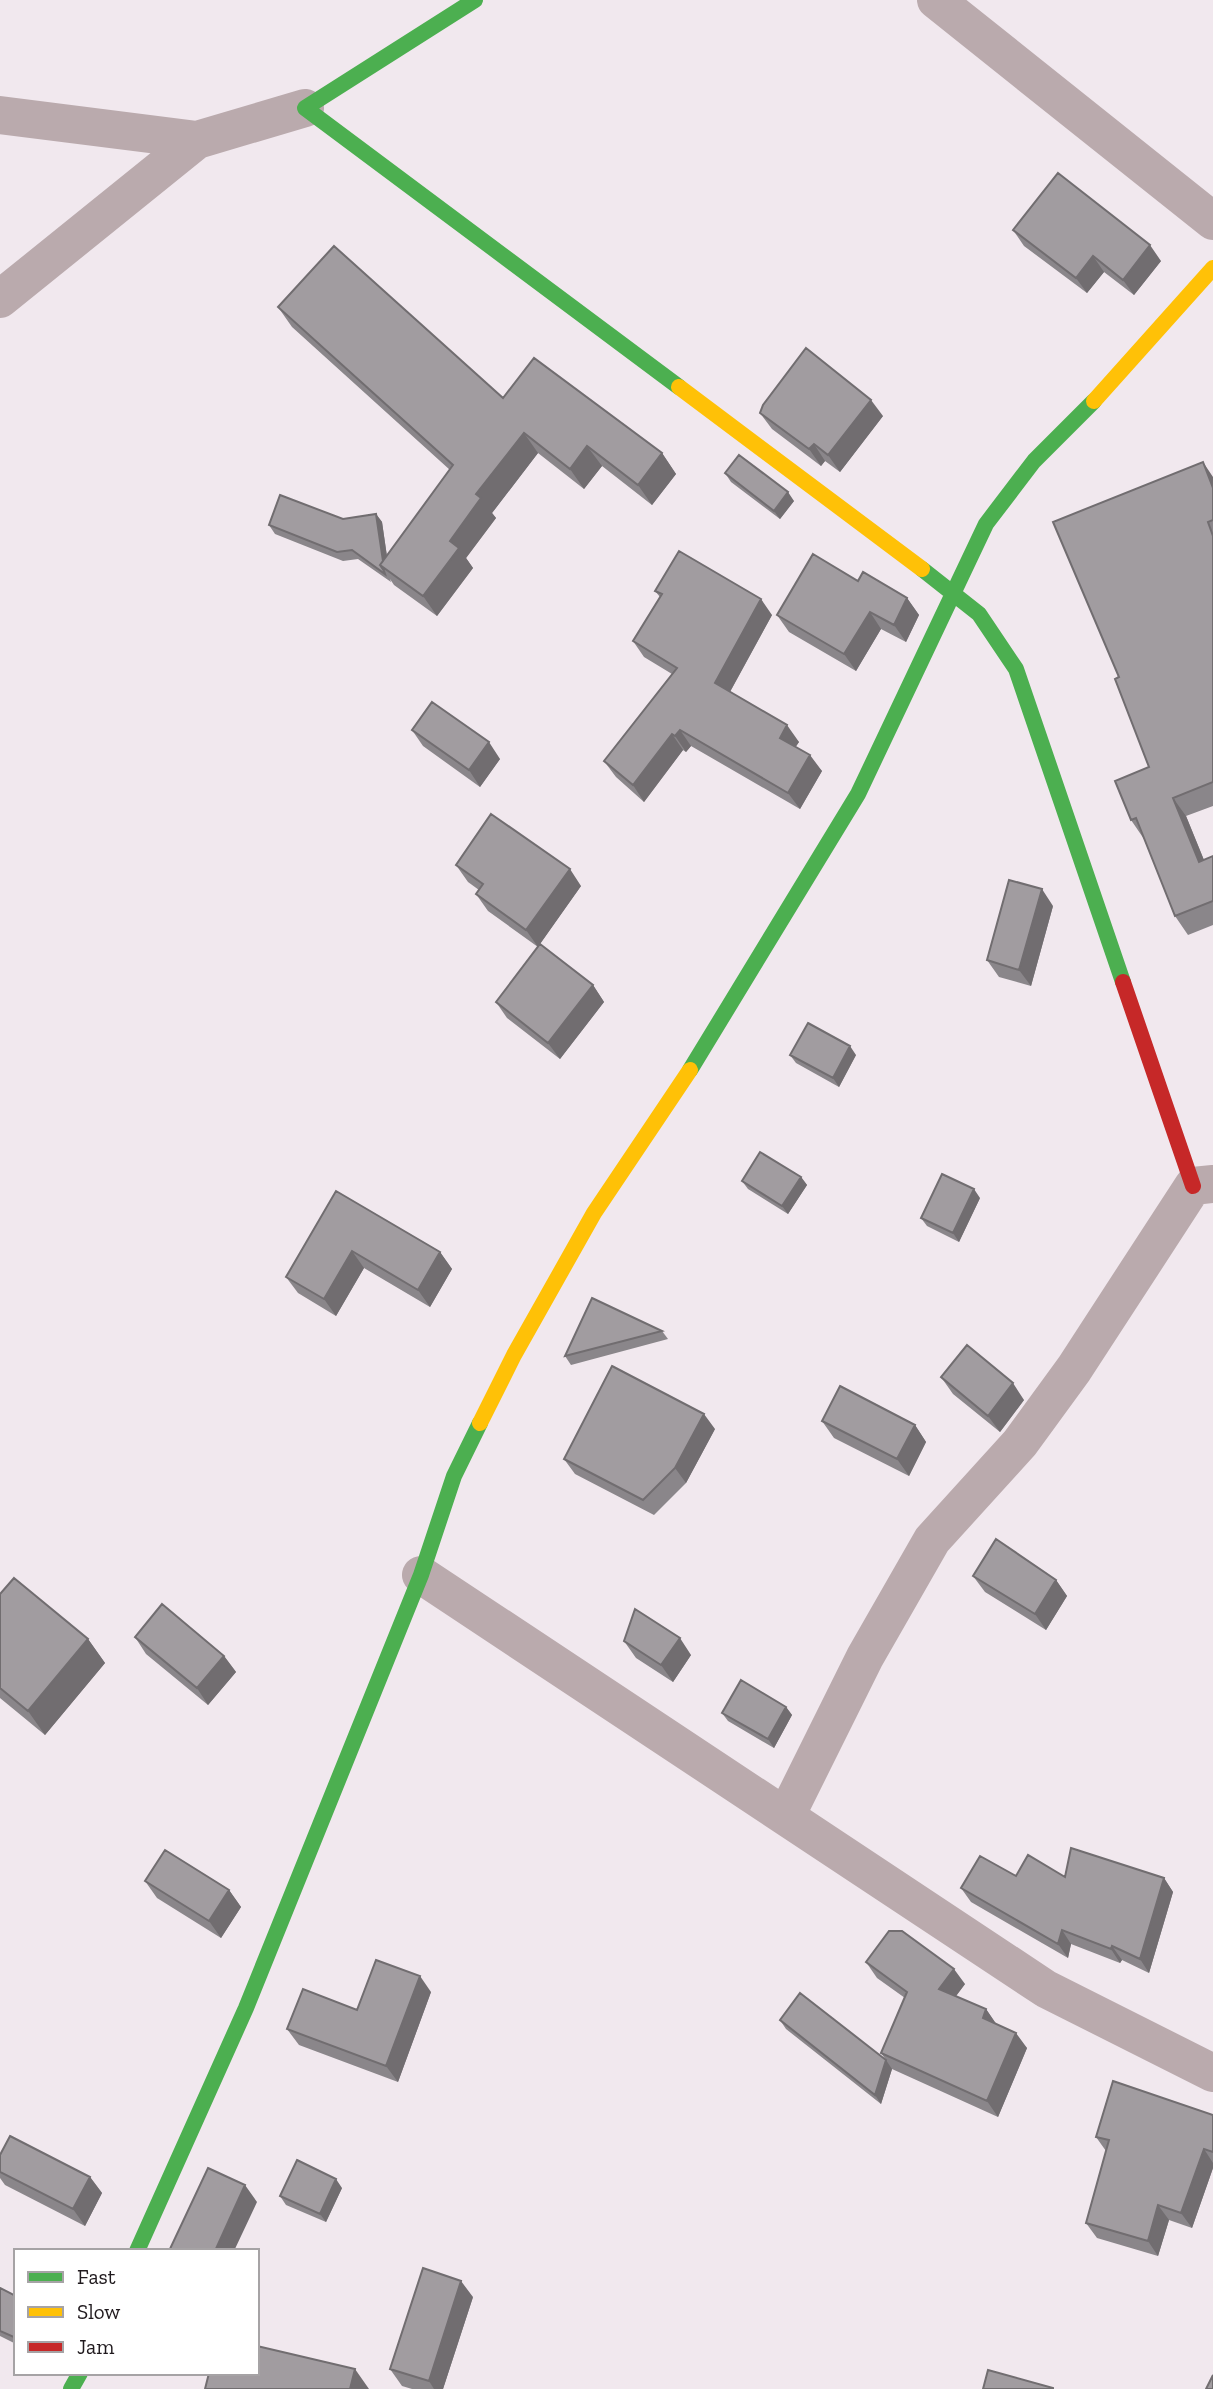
<svg xmlns="http://www.w3.org/2000/svg" width="1213" height="2389" font-family="'Zilla Slab',serif">
	<rect width="100%" height="100%" fill="#f1e8ee"/>
	<g fill="none" stroke-linecap="round" stroke-linejoin="round">
		<path stroke="#baaaad" stroke-width="38" d="M936,0L1213,221
			M0,115L197,140L305,108
			M0,299L197,140
			M421,1575L1046,1989L1213,2073
			M786,1816L865,1657L932,1540L1020,1443L1074,1369L1193,1186L1213,1184"/>
		<path stroke="#4caf50" stroke-width="16" d="M475,0L305,108L679,387
			M922,569L979,614L1016,669L1123,982
			M690,1070L858,794L986,524L1034,461L1094,401
			M137,2251L246,2008L421,1575L454,1476L480,1423
			M71,2389L80,2373"/>
		<path stroke="#ffc107" stroke-width="16" d="M679,387L922,569
			M1094,401L1213,268
			M480,1423L514,1355L594,1213L690,1070"/>
		<path stroke="#c62828" stroke-width="16" d="M1123,982L1193,1186"/>
	</g>
	<path fill="#8a868a" d="M1013,230L1161,261L1134,295L1104,272L1087,293L1024,246Z
		M278,307L503,398L662,453L676,474L652,505L602,466L584,489L538,453L492,513L496,518L466,558L473,568L437,616L394,585L390,579L391,582L358,559L343,561L275,534L269,525L343,519L376,514L382,522L387,556L450,470L292,327Z
		M760,413L883,416L840,472L825,461L821,466L772,429Z
		M725,473L794,501L780,519L731,482Z
		M1213,477V806L1186,816L1204,860L1213,856V925L1188,935L1175,916L1144,839L1131,820L1149,767L1119,677Z
		M858,581L907,598L919,615L906,642L881,629L856,671L789,632L777,615Z
		M655,591L772,615L730,692L799,742L795,747L822,771L800,809L691,746L686,752L683,750L644,802L616,777L604,761L672,674L644,657L633,641L660,597Z
		M412,730L500,759L480,787L423,746Z
		M456,865L581,886L539,945L593,985L604,1002L560,1059L507,1018L496,1002L538,947L488,911L476,894L479,890L468,882Z
		M1053,906L1031,986L999,977L987,960Z
		M790,1055H856L839,1087L796,1063Z
		M801,1177L807,1185L788,1214L748,1189L742,1181Z
		M336,1191L440,1252L452,1269L430,1307L364,1268L336,1316L298,1293L286,1277Z
		M980,1198L959,1242L927,1226L921,1218Z
		M662,1331L668,1339L571,1365L565,1356Z
		M941,1377L1024,1400L1000,1432L953,1394Z
		M822,1421L915,1425L926,1442L909,1476L834,1438Z
		M715,1429L686,1483L654,1515L575,1474L564,1459Z
		M973,1576L1056,1580L1067,1596L1046,1630L985,1592Z
		M0,1594L88,1639L105,1663L45,1735L0,1698Z
		M135,1637L224,1656L236,1672L208,1705L146,1654Z
		M624,1641L691,1655L673,1682L636,1658Z
		M786,1707L792,1715L774,1748L728,1721L722,1713Z
		M1016,1876L1164,1878L1173,1892L1149,1973L1122,1960L1120,1963L1071,1944L1068,1958L971,1902L961,1888Z
		M145,1881L229,1890L241,1907L221,1938L157,1898Z
		M866,1962L965,1984L956,1996L986,2009L996,2024L1027,2048L998,2117L892,2069L881,2104L786,2029L780,2020L886,2060L881,2053L905,1998L877,1978Z
		M431,1992L398,2082L299,2045L287,2029Z
		M1213,2115V2168L1192,2228L1169,2220L1158,2256L1097,2238L1086,2223L1106,2151L1096,2137Z
		M0,2155L90,2177L102,2193L85,2226L5,2185L0,2178Z
		M342,2188L326,2222L286,2205L280,2196Z
		M0,2288L16,2296V2344L0,2336Z
		M473,2297L443,2389H412L402,2386L390,2369Z"/>
	<path fill="#716d70" d="M1150,245L1161,261L1134,295L1123,280Z
		M1093,256L1104,272L1087,293L1076,278Z
		M871,400L883,416L840,472L828,455Z
		M524,433L538,453L492,513L496,518L466,558L473,568L437,616L423,596L450,541L476,494Z
		M814,444L825,461L821,466L809,449Z
		M587,446L602,466L584,489L570,469Z
		M662,453L676,474L652,505L638,485Z
		M1203,462L1213,477V488Z
		M788,492L794,501L780,519L774,511Z
		M376,514L382,522L389,571L384,567Z
		M907,598L919,615L906,642L894,625Z
		M761,599L772,615L726,699L715,683Z
		M870,612L881,629L856,671L844,654Z
		M787,725L799,742L791,754L780,738Z
		M680,730L691,746L686,752L675,736Z
		M672,734L683,750L644,802L633,785Z
		M489,742L500,759L480,787L469,770Z
		M810,755L822,771L800,809L788,793Z
		M1173,798L1186,816L1212,880L1199,862Z
		M570,869L581,886L538,947L526,930Z
		M1042,889L1053,906L1031,986L1019,970Z
		M593,985L604,1002L560,1059L548,1043Z
		M850,1046L856,1055L839,1087L833,1078Z
		M801,1177L807,1185L788,1214L782,1206Z
		M974,1189L980,1198L959,1242L953,1233Z
		M352,1251L364,1268L336,1316L324,1299Z
		M440,1252L452,1269L430,1307L418,1290Z
		M1013,1383L1024,1400L1000,1432L988,1416Z
		M704,1414L715,1429L686,1483L675,1468Z
		M915,1425L926,1442L909,1476L897,1459Z
		M1056,1580L1067,1596L1046,1630L1035,1614Z
		M680,1638L691,1655L673,1682L661,1665Z
		M88,1639L105,1663L45,1735L28,1711Z
		M224,1656L236,1672L208,1705L197,1688Z
		M786,1707L792,1715L774,1748L768,1739Z
		M1164,1878L1173,1892L1149,1973L1140,1959Z
		M229,1890L241,1907L221,1938L209,1921Z
		M1062,1930L1071,1944L1068,1958L1058,1944Z
		M1112,1946L1122,1960L1120,1963L1111,1949Z
		M954,1969L965,1984L950,2004L939,1989Z
		M420,1976L431,1992L398,2082L386,2066Z
		M986,2009L997,2025L983,2018Z
		M1016,2033L1027,2048L998,2117L987,2101Z
		M886,2060L892,2069L881,2104L875,2095Z
		M1204,2149L1213,2163V2168L1192,2228L1181,2213Z
		M90,2177L102,2193L85,2226L73,2209Z
		M336,2179L342,2188L326,2222L320,2214Z
		M245,2185L257,2202L234,2251H215Z
		M1158,2205L1169,2220L1158,2256L1148,2241Z
		M461,2281L473,2297L443,2389H434L429,2381Z
		M355,2369L369,2389H350Z"/>
	<path fill="#a19ca0" stroke="#716d70" stroke-width="2" d="M1058,173L1150,245L1123,280L1093,256L1076,278L1013,230Z
		M334,246L503,398L534,358L662,453L638,485L587,446L570,469L524,433L476,494L481,498L450,541L459,548L423,596L380,565L453,465L278,307Z
		M806,348L871,400L828,455L814,444L809,449L760,413L763,405Z
		M739,455L788,492L774,511L725,473Z
		M1203,462L1213,488V520L1208,522L1213,536V782L1173,798L1199,862L1213,856V901L1175,916L1136,818L1131,820L1115,781L1149,767L1115,679L1119,677L1053,522Z
		M280,495L343,519L376,514L383,561L380,565L384,571L385,574L352,550L337,552L269,525Z
		M679,551L761,599L715,683L787,725L780,738L810,755L788,793L680,730L675,736L672,734L633,785L604,761L677,668L633,641L662,594L655,591Z
		M813,554L858,581L863,572L907,598L894,625L870,612L844,654L777,615Z
		M432,702L489,742L469,770L412,730Z
		M491,814L570,869L526,930L476,894L483,884L456,865Z
		M1009,880L1042,889L1019,970L987,960Z
		M540,944L593,985L548,1043L496,1002Z
		M808,1023L850,1046L833,1078L790,1055Z
		M760,1152L801,1177L782,1206L742,1181Z
		M942,1174L974,1189L953,1233L921,1218Z
		M336,1191L440,1252L418,1290L352,1251L324,1299L286,1277Z
		M592,1298L662,1331L565,1356Z
		M967,1345L1013,1383L988,1416L941,1377Z
		M612,1366L704,1414L675,1468L643,1500L564,1459Z
		M840,1386L915,1425L897,1459L822,1421Z
		M996,1539L1056,1580L1035,1614L973,1576Z
		M14,1578L88,1639L28,1711L0,1688V1594Z
		M162,1604L224,1656L197,1688L135,1637Z
		M635,1609L680,1638L661,1665L624,1641Z
		M741,1680L786,1707L768,1739L722,1713Z
		M1071,1848L1164,1878L1140,1959L1112,1946L1111,1949L1062,1930L1058,1944L961,1888L980,1856L1016,1876L1028,1855L1065,1877Z
		M165,1850L229,1890L209,1921L145,1881Z
		M889,1931H902L954,1969L939,1989L986,2009L983,2018L1016,2033L987,2101L881,2053L907,1992L866,1962Z
		M376,1960L420,1976L386,2066L287,2029L303,1989L357,2010Z
		M800,1993L886,2060L875,2095L780,2020Z
		M1113,2081L1213,2115V2152L1204,2149L1181,2213L1158,2205L1148,2241L1086,2223L1109,2140L1096,2137Z
		M10,2136L90,2177L73,2209L0,2172V2155Z
		M297,2160L336,2179L320,2214L280,2196Z
		M208,2168L245,2185L215,2251H169Z
		M423,2268L461,2281L429,2381L390,2369Z
		M0,2288L16,2296V2338L0,2331Z
		M257,2346L355,2369L350,2389H205L209,2373H257Z
		M988,2370L1053,2388V2389H983Z
		M1213,2375V2389H1206Z"/>
	<rect x="14" y="2249" width="245" height="126" fill="#ffffff" stroke="#a6a3a5" stroke-width="2"/>
	<rect x="28" y="2272" width="35" height="10" fill="#4caf50" stroke="#a6a3a5" stroke-width="2"/>
	<text x="77" y="2284" font-size="21" fill="#201a1e">Fast</text>
	<rect x="28" y="2307" width="35" height="10" fill="#ffc107" stroke="#a6a3a5" stroke-width="2"/>
	<text x="77" y="2319" font-size="21" fill="#201a1e">Slow</text>
	<rect x="28" y="2342" width="35" height="10" fill="#c62828" stroke="#a6a3a5" stroke-width="2"/>
	<text x="77" y="2354" font-size="21" fill="#201a1e">Jam</text>
</svg>
